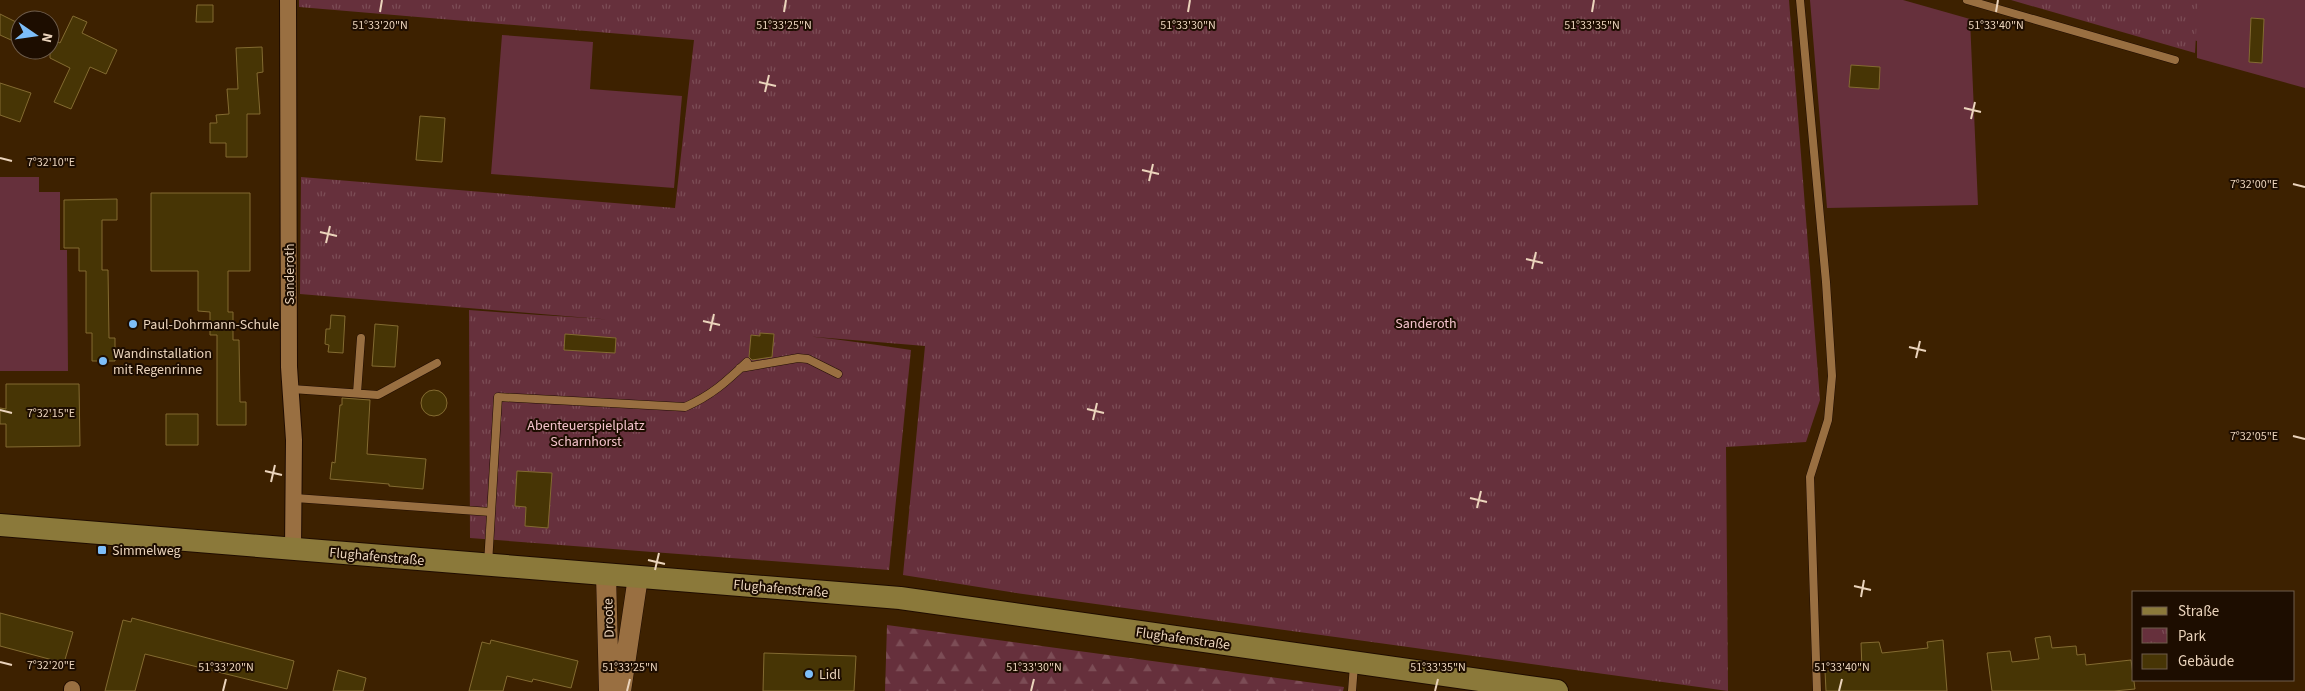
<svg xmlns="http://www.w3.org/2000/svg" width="2305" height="691" font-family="'Source Sans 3',sans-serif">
	<defs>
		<pattern id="forest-firs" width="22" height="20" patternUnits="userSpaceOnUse" patternTransform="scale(1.25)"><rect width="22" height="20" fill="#66303c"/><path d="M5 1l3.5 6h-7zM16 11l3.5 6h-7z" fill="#7c4d56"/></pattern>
		<pattern id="park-tufts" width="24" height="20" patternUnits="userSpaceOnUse" patternTransform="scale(1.25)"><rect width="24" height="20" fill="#66303c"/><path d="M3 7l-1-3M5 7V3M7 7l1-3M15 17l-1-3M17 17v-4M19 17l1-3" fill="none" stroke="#7c4d56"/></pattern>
	</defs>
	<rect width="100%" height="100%" fill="#3d2100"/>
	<path fill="#66303c" d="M1810,0H1903L1970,19L1978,205L1827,208Z
		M2055,0H2305V88L2197,58V41Z
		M502,35L593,42L590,89L682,96L674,188L491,174Z
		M0,177H39V192H60V250H67L68,371H0Z"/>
	<path fill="url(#forest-firs)" d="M887,625L1344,687L1343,691H885Z"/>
	<path fill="url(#park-tufts)" d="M299,0H1789L1820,400L1806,442L1726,447L1728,691L1023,594L903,575L925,346L300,294L301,177L675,208L694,40L299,7Z
		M2011,0H2198L2195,53Z
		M469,310C615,321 766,327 911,350L889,570L470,538Z"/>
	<path fill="#473505" stroke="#836b31" d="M197,5H213V22H196Z
		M0,14L20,24V44L0,35Z
		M73,16L87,22L82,33L117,50L106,74L90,67L71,109L54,102L70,68L50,58V38L60,43Z
		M2251,18L2264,19L2262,63L2249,62Z
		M262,47L263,72L257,73L260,114H247V157H226V143H210V123H217L216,115L229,114L227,89H238L236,48Z
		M1851,65L1880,67L1879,89L1849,87Z
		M0,83L31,93L20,122L0,115Z
		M420,116L445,118L442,162L416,160Z
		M151,193H250V271H228V312H233V340H239L240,402H246V425H217V335H210V312L198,311V271H151Z
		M117,199V220H102V270H108L109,338H115V361H92V333H86V271H79V248H64V200Z
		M331,315L345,316L343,353L328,352L329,345L325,344L326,329H330Z
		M375,324L398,326L395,367L372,366Z
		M760,333L774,334L772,357L752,360L749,357L751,335L760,336Z
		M565,334L616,338L615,353L564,350Z
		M6,384H79L80,446L6,447V424H0V408L6,409Z
		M421 403a13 13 0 1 1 26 0a13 13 0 1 1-26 0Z
		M342,398L370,400L367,454L426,459L423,489L389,486V484L330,479L332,462L335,463L340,405H342Z
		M166,414H198V445H166Z
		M517,471L552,473L548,528L525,526L526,507L515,506Z
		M0,613L73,632L64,663L0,646Z
		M132,618L294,661L287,689L145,654L135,691H105L123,620L131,622Z
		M2050,636L2052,648L2076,646L2077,655L2085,654L2086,665L2131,660L2135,689L2114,691H1992L1987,653L2010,651L2012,662L2039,659L2035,638Z
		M491,640L578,661L571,688L533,679L532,682L507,676L503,691H469L482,642L490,644Z
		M1943,640L1947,691H1826L1825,671L1862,669L1861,643L1879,642L1882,653L1928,648L1927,642Z
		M764,653L856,656L854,691H763Z
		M338,670L366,678L363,691H333Z"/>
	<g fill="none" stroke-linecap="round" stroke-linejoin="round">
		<defs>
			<path id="service" d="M1800,0L1826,282L1832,376L1828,420L1810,477L1817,691
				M1967,0L2175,60
				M740,368L798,358L808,359L838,374
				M292,389L378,395L437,363
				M357,393L361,338
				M295,498L491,512
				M488,564L498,397L685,407C712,395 726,382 747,362
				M1352,691L1354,665"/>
			<path id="minor" d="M288,0L289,367L294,440L293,549
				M72,691V689"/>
			<path id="tertiary" d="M606,574L609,691
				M621,691L638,577"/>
			<path id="secondary" d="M0,525L900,598L1557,691"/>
		</defs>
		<use href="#service" stroke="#1f0c00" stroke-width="9"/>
		<use href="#minor" stroke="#1f0c00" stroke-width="18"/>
		<use href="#tertiary" stroke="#1f0c00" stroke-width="21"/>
		<use href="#secondary" stroke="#1f0c00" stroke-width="24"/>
		<use href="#service" stroke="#996f41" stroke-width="8"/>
		<use href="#minor" stroke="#996f41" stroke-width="16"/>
		<use href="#tertiary" stroke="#996f41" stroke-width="20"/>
		<use href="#secondary" stroke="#8b793a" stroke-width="22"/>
	</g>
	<path fill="none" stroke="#ebd4bc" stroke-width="2" d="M380,12L382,0M784,12L786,0M1188,12L1190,0M1592,12L1594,0M1996,12L1998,0M759,82L776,86M765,92L769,75M1964,108L1981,112M1971,119L1975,102M0,158L12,161M1142,170L1159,174M1149,181L1153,164M2293,184L2305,187M320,232L337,236M326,243L330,226M1526,259L1543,263M1532,269L1536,252M703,321L720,325M710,331L714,314M1909,347L1926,351M1916,358L1920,341M1087,409L1104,413M0,410L12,413M1093,420L1097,403M2293,436L2305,439M265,471L282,475M271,482L275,465M1470,498L1487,502M1477,508L1481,491M648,560L665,564M655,570L659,553M1854,586L1871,590M1861,597L1864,580M0,662L12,665M223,691L226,679M627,691L630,679M1031,691L1034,679M1435,691L1438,679M1839,691L1842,679"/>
	<g fill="#7dbef9" stroke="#1d0d00" stroke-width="2">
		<circle cx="133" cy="324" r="5"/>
		<circle cx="103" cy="361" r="5"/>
		<rect x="97" y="545" width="10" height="10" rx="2.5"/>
		<circle cx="809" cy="674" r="5"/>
	</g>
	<g text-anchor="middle" stroke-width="4" stroke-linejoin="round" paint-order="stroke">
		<g font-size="14" fill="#ebd4bc" stroke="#1d0d00">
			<text transform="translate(289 274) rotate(-90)" y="5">Sanderoth</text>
			<text transform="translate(377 556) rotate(5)" y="5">Flughafenstraße</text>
			<text transform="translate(781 588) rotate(5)" y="5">Flughafenstraße</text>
			<text transform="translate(608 618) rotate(-92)" y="5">Droote</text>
			<text transform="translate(1183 638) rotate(8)" y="5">Flughafenstraße</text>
		</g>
		<g font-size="14" fill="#f4c3cb" stroke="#1d0d00">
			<text x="1426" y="328">Sanderoth</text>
			<text x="586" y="430">Abenteuerspielplatz<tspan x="586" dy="16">Scharnhorst</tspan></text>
		</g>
		<g font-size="14" fill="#ebd4bc" stroke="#1d0d00" text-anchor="start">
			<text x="143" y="329">Paul-Dohrmann-Schule</text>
			<text x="113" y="358">Wandinstallation<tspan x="113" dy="16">mit Regenrinne</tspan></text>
			<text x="112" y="555">Simmelweg</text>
			<text x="819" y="679">Lidl</text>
		</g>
	</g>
	<g font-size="12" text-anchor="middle" fill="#ebd4bc" stroke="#1d0d00" stroke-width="4" stroke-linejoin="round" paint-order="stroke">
		<text x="380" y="29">51°33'20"N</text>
		<text x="784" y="29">51°33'25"N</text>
		<text x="1188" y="29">51°33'30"N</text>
		<text x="1592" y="29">51°33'35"N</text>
		<text x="1996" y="29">51°33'40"N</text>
		<text x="51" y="166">7°32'10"E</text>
		<text x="2254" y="188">7°32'00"E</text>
		<text x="51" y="417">7°32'15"E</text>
		<text x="2254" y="440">7°32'05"E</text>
		<text x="51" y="669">7°32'20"E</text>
		<text x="226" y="671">51°33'20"N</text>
		<text x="630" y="671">51°33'25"N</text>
		<text x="1034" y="671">51°33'30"N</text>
		<text x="1438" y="671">51°33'35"N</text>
		<text x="1842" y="671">51°33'40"N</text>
	</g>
	<rect x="2132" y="591" width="162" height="90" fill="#1d0d00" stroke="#6f5d4b"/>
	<rect x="2142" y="607" width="25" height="8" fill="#8b793a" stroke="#6f5d4b"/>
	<text x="2178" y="616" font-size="15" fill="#ebd4bc">Straße</text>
	<rect x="2142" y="628" width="25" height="15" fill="url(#park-tufts)" stroke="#6f5d4b"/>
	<text x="2178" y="641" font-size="15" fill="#ebd4bc">Park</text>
	<rect x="2142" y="654" width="25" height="15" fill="#473505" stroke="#6f5d4b"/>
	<text x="2178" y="666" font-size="15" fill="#ebd4bc">Gebäude</text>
	<g transform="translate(35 35) rotate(103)"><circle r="24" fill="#1d0d00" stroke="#6f5d4b"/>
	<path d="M0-4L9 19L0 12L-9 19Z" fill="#7dbef9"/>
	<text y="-8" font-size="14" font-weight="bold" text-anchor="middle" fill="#ebd4bc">N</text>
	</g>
</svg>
